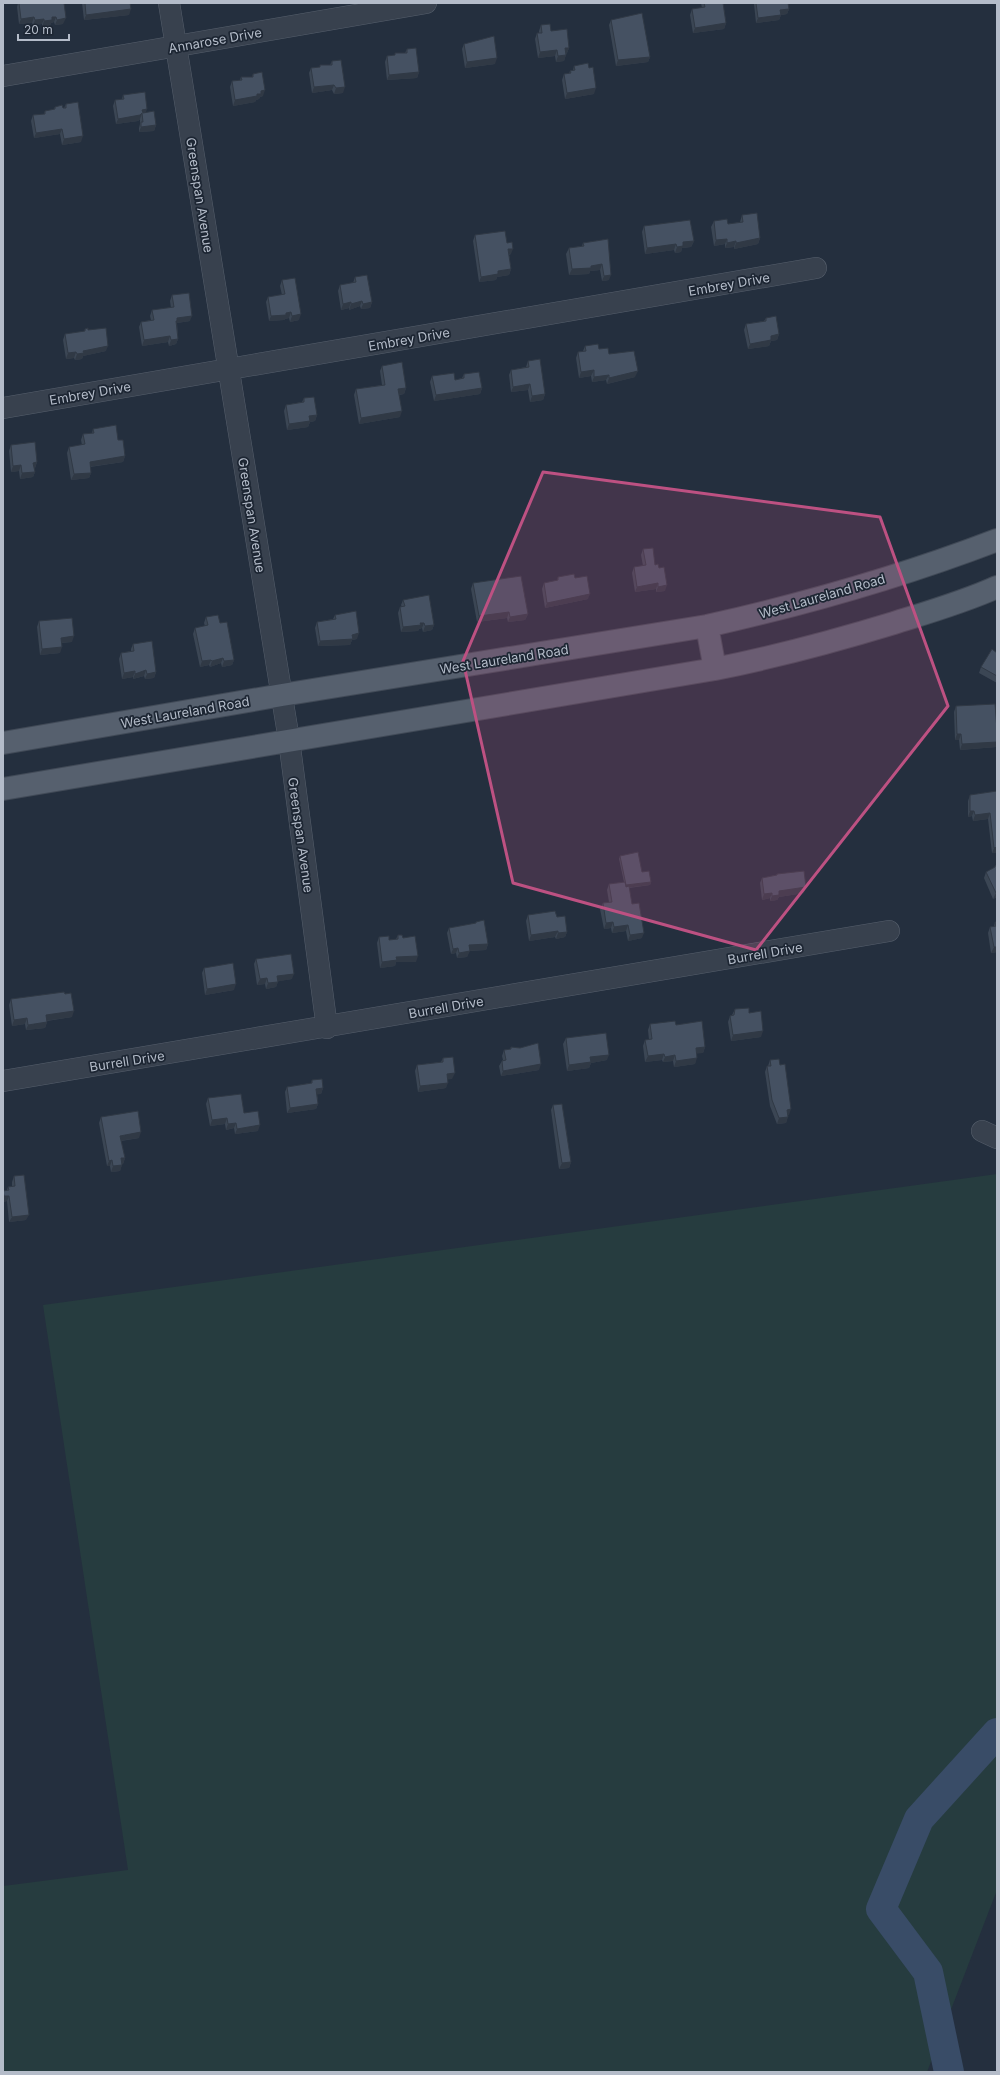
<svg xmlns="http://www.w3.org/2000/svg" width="1000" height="2075" font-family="Inter,sans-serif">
	<rect width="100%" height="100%" fill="#242f3e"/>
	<path fill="#263c3f" d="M997,1174V1890L927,2072H3V1886L128,1870L43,1305Z"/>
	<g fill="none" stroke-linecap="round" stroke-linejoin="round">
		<path stroke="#394c67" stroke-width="30" d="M949,2072L928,1972L881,1909L919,1819L997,1733"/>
		<defs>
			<path id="minor" d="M169,3L289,740L327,1028
				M3,76L426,3
				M3,408L816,268
				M3,1081L889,931
				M982,1131L997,1138"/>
			<path id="major" d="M707,626L715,669
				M3,743L282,695L707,626C805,604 903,576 997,540
				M3,789L715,669C775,657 835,641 894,623C929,612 964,602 997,587"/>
		</defs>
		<use href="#minor" stroke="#565f6c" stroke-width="22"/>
		<use href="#major" stroke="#414a57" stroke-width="24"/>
		<use href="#minor" stroke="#38414e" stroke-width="21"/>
		<use href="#major" stroke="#56606e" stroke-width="22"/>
	</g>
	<path fill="#3b4654" d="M18,3H64L63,24L55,25L54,22L51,23L50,26L42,27V24L33,25L32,23L19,24L17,7Z
		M82,3H130L129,15L84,20Z
		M701,3H723L726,23L724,29L693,33L690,15L692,9L702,8Z
		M754,3H756L789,9L787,14L781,15L779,20L756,23L754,4Z
		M611,20L650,57L648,62L616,66L609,25Z
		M541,25L551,31L569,48L567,53L566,54L564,61L556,62L555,56L538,58L535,39L537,33H539V31Z
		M464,44L495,64L465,68L462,49Z
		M407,49L419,72L417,78L387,80L385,62L387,56L395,55V53H405Z
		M332,61L343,93L334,94L332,90L312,93L309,73L311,68L320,67V65H330Z
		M574,66L589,68L594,94L565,99L562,80L564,74H569L570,71L573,70Z
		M253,74L263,96L260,97L259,99L256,100L255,102L233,106L230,87L232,81L240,80L241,77H252Z
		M123,95L146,112L156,125L154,131L139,132V128L140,124V119L138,121L116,124L113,106L115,100L122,99Z
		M66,104L81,142L62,145L60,134L34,138L31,121L33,115L44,114L45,111L53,110L55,107L63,108H64Z
		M742,215L760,238L758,244L734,249V247L725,248V244L714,246L711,227L714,221L728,224L740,222Z
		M644,226L694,241L691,247L682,248L681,252L675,253L674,250L645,254L642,232Z
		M475,235L507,243L511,254L509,255L511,269L509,275L497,277L496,280L479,282L473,241Z
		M608,239L609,280L602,281L600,270L590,271L589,274L569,275L566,254L569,248L582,246L583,243Z
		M355,277L372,302L370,308L361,309L360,306L349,310V308L341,310L338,291L340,285L353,283Z
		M282,280L299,320L290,322L289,318L285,319L284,320L269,321L266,302L268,297L282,295L280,286Z
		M172,295L190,321L177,323L178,339L176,344L169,346L168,342L142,346L139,327L141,322L151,320L150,316L152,310L171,308L170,301Z
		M766,318L779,334L777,340L771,341L769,346L748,349L744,330L746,324L764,321Z
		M85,329L88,330L106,351L83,356L82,359L75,360L74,358L66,359L63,340L65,334L84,332Z
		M585,346L599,349L609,354L635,377L607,384L606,380L592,382L591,376L579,378L576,358L578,352L583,351Z
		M528,361L545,394L543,400L530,402L528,390L511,392L509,375L511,370L526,367Z
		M382,366L406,388L404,394L399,395L400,417L359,424L354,395L356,389L382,385L380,371Z
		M464,374L482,388L480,394L434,401L430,382L432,376L455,380L462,378Z
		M304,398L317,415L315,421L310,422L308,427L287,430L284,411L286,405L302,402Z
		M93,429L118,440L125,456L123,462L90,467L91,473L89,478L71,480L67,453L69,447L82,445L81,440L83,434L92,433Z
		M11,445L37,462L35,468H34L35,472L33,477L20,479L19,471L11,472L9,451Z
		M643,549L655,565L659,568L665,591L656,592V589L635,592L632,573L634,567L643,566L641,555Z
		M558,577L575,578L588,599L545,608L542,589L544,583L557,581Z
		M473,583L528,614L525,620L508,622L507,618L477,622L471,589Z
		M403,600L434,625L432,630L423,632L422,628L419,629L418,631L401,632L398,613L400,607H402L401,605Z
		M335,615L357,639L352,640L350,645L318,646L315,628L317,622L333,619Z
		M206,617L220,623L234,660L232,665L222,667L221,663L210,667L209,665L200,667L193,634L195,628L205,626L204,623Z
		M39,621L72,642L61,643L60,653L40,655L37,627Z
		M133,644L156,672L154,678L145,679L144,676L133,679V677L122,679L119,659L121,653L131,651V649Z
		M997,653V683L979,673L981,667Z
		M956,706L997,730V744L996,747L960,750L959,740H955L954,712Z
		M997,791V853H992L988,819L973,821L972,816L968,817V801L970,795Z
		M620,856L642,872L651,882L650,885L629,888L632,904L642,938L628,941L626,931L612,933L611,928L604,929L600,909L603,903L609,902L607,890L609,884L624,882L619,859Z
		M997,865V897L993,899L984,878L986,872L994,868L995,866Z
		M777,874L804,893L779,897L777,900L770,901V898L762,900L760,883L762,878L776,875Z
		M528,915L557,917L567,932L565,937L556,939L555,937L529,941L526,921Z
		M476,922L488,944L486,950L469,951L467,957L457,958L456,953L451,954L447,933L449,928L475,924Z
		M995,922H997V952L991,953L988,933L990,927L994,926Z
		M398,935L403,938L416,962H396L395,966L380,968L377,943L379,937L389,940L396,939Z
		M256,959L292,979L278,981L276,987L266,989L265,984L257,985L254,964Z
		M204,968L234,990L205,995L202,973Z
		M65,994L72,1017L47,1021V1022L45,1028L26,1030L25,1024L12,1026L9,1005L11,999Z
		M735,1009L749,1013L761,1037L731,1041L728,1022L730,1016L732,1015Z
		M650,1024L676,1025L705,1047L703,1053H697L695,1064L674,1067L673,1061L663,1062L662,1060L645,1062L643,1046L645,1040H649L648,1030Z
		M566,1038L607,1060L591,1063L589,1068L567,1071L563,1044Z
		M511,1047L539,1070L501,1076L499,1066L502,1061L503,1060L502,1056L504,1050L510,1049Z
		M443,1058L452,1079H447L446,1088L418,1092L415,1071L417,1065L441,1062Z
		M770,1060L789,1115H788L786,1123L777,1124L770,1106L765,1072L767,1066H768Z
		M312,1080L323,1088L321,1094H317L318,1104L316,1109L287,1113L285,1092L287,1087L311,1083Z
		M208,1098L244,1113L258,1131L235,1134L234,1128L226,1130L225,1124L210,1126L206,1104Z
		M553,1105L571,1162L569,1168L559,1169L551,1110Z
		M101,1117L139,1138L121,1141L125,1158L123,1164H122L120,1171L111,1172L110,1166H107L99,1123Z
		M14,1176L26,1220L9,1222L7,1201L3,1202V1191L7,1190L8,1187L12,1186V1182Z"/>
	<path fill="#303945" d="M131,9L129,15L84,20L86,15Z
		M789,9L787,14L781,15L779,20L756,23L758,18L780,10Z
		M34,17L32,23L19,24L21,19Z
		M52,17H56L54,22L51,23L50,26L42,27L44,21Z
		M66,18L63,24L55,25L57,20Z
		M44,19L42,24L33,25L35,20Z
		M726,23L724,29L693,33L695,28Z
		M565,48H569L567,53L563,54Z
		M557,50L555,56L538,58L540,52Z
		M566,55L564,61L556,62L558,56Z
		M650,57L648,62L616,66L618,60Z
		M497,58L495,64L465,68L467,62Z
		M419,72L417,78L387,80L389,75Z
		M334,85L332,90L312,93L314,87Z
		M345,87L343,93L334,94L336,88Z
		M596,88L594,94L565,99L567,93Z
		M265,90L263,96L260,97L259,99L256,100L255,102L233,106L235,100L257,94L261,91Z
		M147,109L145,115L142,113L140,119L138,121L116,124L118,119L142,110Z
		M156,125L154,131L139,132L141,127Z
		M62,129L60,134L34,138L36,133Z
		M83,136L81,142L62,145L64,139Z
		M760,238L758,244L734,249L736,243Z
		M727,239L725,244L714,246L716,240Z
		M694,241L691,247L682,248L681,252L675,253L677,247L683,242Z
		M736,241L734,247L725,248L727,243Z
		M676,244L674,250L645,254L647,248Z
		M508,249H513L511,254L506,255Z
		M602,264L600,270L590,271L589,274L569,275L572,269Z
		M511,269L509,275L497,277L496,280L479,282L481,277L498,271Z
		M611,275L609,280L602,281L604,276Z
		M362,301L360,306L349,310L351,304Z
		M351,302L349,308L341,310L343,304Z
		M372,302L370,308L361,309L363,304Z
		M291,312L289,318L285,319L284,320L269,321L271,316Z
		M301,314L299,320L290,322L292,316Z
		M192,316L190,321L177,323L175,327L174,326L177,318Z
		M779,334L777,340L771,341L769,346L748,349L750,344L771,336Z
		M170,336L168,342L142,346L144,340Z
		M178,339L176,344L169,346L171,340Z
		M108,346L106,351L83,356L82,359L75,360L77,354L83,351Z
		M76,352L74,358L66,359L68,353Z
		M594,370L591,376L579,378L581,372Z
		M638,371L635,377L607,384L609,378Z
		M609,375L606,380L592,382L594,377Z
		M530,384L528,390L511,392L513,387Z
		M406,388L404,394L396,395L398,389Z
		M482,388L480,394L434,401L436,395Z
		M545,394L543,400L530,402L532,396Z
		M402,411L400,417L359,424L361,418Z
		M317,415L315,421L310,422L308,427L287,430L289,424L309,416Z
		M125,456L123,462L87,467L90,462Z
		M37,462L35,468H31L33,463Z
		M21,465L19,471L11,472L13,466Z
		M35,472L33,477L20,479L22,473Z
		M91,473L89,478L71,480L74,474Z
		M658,583L656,589L635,592L637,587Z
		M667,585L665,591L656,592L658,587Z
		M590,594L588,599L545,608L547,603Z
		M509,612L507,618L477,622L479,616Z
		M528,614L525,620L508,622L510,617Z
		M420,623H424L422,628L419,629L418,631L401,632L403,627Z
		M434,625L432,630L423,632L425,626Z
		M359,633L357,639L352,640L350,645L318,646L320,641Z
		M74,636L72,642L59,643L61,638Z
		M62,647L60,653L40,655L42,649Z
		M223,658L221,663L210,667L212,661Z
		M211,660L209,665L200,667L202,661Z
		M234,660L232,665L222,667L224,661Z
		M146,670L144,676L133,679L135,674Z
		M135,671L133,677L122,679L124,673Z
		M156,672L154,678L145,679L147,674Z
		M957,734H961L959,740H955Z
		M997,742L996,747L960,750L962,744Z
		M970,811H974L972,816L968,817Z
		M990,813L988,819L973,821L975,815Z
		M997,847V853H992L994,848Z
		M651,882L650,885L625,888L626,885Z
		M806,887L804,893L779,897L777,900L770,901L772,896L779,891Z
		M997,892V897L993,899L996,893Z
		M772,893L770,898L762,900L764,894Z
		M613,922L611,928L604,929L606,923Z
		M628,925L626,931L612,933L614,927Z
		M558,931L555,937L529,941L531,935Z
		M567,932L565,937L556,939L558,933Z
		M644,933L642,938L628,941L630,935Z
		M488,944L486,950L466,951L469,945Z
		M994,947H997V952L991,953Z
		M458,948L456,953L451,954L453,949Z
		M470,951L467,957L457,958L459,953Z
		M418,956L416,962H396L395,966L380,968L382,962L396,957Z
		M294,974L292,979L275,982L277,976Z
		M267,978L265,984L257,985L260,979Z
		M278,982L276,987L266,989L268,983Z
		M236,984L234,990L205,995L207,989Z
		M74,1011L72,1017L44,1021L46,1015Z
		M27,1018L25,1024L12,1026L14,1020Z
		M47,1022L45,1028L26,1030L28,1025Z
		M763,1031L761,1037L731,1041L733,1035Z
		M705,1047L703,1053L694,1054L696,1048Z
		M664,1054L662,1060L645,1062L648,1056Z
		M609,1055L607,1060L591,1063L589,1068L567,1071L569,1065L590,1057Z
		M675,1055L673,1061L663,1062L665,1057Z
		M697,1058L695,1064L674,1067L676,1061Z
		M541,1064L539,1070L501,1076L503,1071Z
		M455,1073L452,1079L444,1080L447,1074Z
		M448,1083L446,1088L418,1092L420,1086Z
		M323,1088L321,1094L314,1095L316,1089Z
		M318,1104L316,1109L287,1113L290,1108Z
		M791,1109L789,1115L785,1116L787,1110Z
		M788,1117L786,1123L777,1124L779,1118Z
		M227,1118L225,1124L210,1126L212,1120Z
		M236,1123L234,1128L226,1130L228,1124Z
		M260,1125L258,1131L235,1134L237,1129Z
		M141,1132L139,1138L118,1141L120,1136Z
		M121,1158H125L123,1164H119Z
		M112,1160L110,1166H107L109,1161Z
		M571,1162L569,1168L559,1169L562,1163Z
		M122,1165L120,1171L111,1172L113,1166Z
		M4,1196H9L7,1201L3,1202Z
		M29,1215L26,1220L9,1222L12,1217Z"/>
	<path fill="#455162" stroke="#303945" d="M19,3H64L66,18L57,20L56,17H52V20L44,21V19L35,20L34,17L21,19Z
		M85,3H130L131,9L86,15Z
		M704,3H723L726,23L695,28L692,9L705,7Z
		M756,3H788L789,9L780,10L781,15L758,18Z
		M642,13L650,57L618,60L611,20Z
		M550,24L551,31L567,29L569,48H565L566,55L558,56L557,50L540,52L537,33H542L541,25Z
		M494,36L497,58L467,62L464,44Z
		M416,48L419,72L389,75L387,56L395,55V53H407V49Z
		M341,60L345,87L336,88L334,85L314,87L311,68L320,67V65H332V61Z
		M588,63L589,68L593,67L596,88L567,93L564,74L571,73L570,71L575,70L574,66Z
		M262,72L265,90L261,91V94H257V96L235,100L232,81L242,80L241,77H253V74Z
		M145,92L147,109L142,110L143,113L154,111L156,125L141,127V122H143L142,113L140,115L118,119L115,100L124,99L123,95Z
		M78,102L83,136L64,139L62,129L36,133L33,115L45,114V111L55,109V107L62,105L63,108H66V104Z
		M757,213L760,238L736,243V241L727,243V239L716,240L714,221L727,219L728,224L743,222L742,215Z
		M690,220L694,241L683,242V246L677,247L676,244L647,248L644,226Z
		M505,231L507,243L512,242L513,249H508L511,269L498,271V274L481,277L475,235Z
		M608,239L611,275L604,276L602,264L591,266V268L572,269L569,248L584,246L583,243Z
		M367,275L372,302L363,304L362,301L351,304V302L343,304L340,285L356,282L355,277Z
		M295,278L301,314L292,316L291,312L286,313V315L271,316L268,297L285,294L282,280Z
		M189,293L192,316L177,318V321H176L178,339L171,340L170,336L144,340L141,322L154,320L152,310L174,307L172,295Z
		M776,316L779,334L771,336V340L750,344L746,324L766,321V318Z
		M88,328V330L106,328L108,346L83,351L84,353L77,354L76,352L68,353L65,334L85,331V329Z
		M598,344L599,349L608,348L609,354L634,351L638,371L609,378V375L594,377V370L581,372L578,352L586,351L585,346Z
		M540,359L545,394L532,396L530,384L513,387L511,370L529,367L528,361Z
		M402,362L406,388L398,389L402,411L361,418L356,389L385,385L382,366Z
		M479,372L482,388L436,395L432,376L454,373L455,380L464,378V374Z
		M314,397L317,415L309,416L310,421L289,424L286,405L304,402V398Z
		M116,425L118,440H123L125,456L90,462L91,473L74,474L69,447L85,444L83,434L94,433L93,429Z
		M35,442L37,462L33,463L35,472L22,473L21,465L13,466L11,445Z
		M653,548L655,565L658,564L659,568L664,567L667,585L658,587V583L637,587L634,567L646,565L643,549Z
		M574,574L575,578L587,576L590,594L547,603L544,583L558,580V577Z
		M521,576L528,614L510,617L509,612L479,616L473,583Z
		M429,595L434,625L425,626L424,623H420L421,625L403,627L400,607L405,606L403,600Z
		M356,611L359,633L352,635L353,639L320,641L317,622L336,619L335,615Z
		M218,615L220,623L227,622L234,660L224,661L223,658L212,661L211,660L202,661L195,628L208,625L206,617Z
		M72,618L74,636L61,638L62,647L42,649L39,621Z
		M152,641L156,672L147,674L146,670L135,674V671L124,673L121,653L134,651L133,644Z
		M992,649L997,653V676L981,667Z
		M995,704L997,730V742L962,744L961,734H957L956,706Z
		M997,791V847L994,848L990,813L975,815L974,811H970V795Z
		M638,852L642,872L649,871L651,882L626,885L620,856Z
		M997,865V892L996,893L986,872L995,867V866Z
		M804,871L806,887L779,891V895L772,896V893L764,894L762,878L777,875V874Z
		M625,882L626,887L629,886L632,904L639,903L644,933L630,935L628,925L614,927L613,922L606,923L603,903L612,902L609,884Z
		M555,911L557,917L565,916L567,932L558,933V931L531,935L528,915Z
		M484,920L488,944L469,945L470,951L459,953L458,948L453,949L449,928L476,923V922Z
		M995,922H997V947H994L990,927L996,926Z
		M398,935H402L403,938L415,936L418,956L396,957L397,960L382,962L379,937L389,936V940L398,939Z
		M291,954L294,974L277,976L278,982L268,983L267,978L260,979L256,959Z
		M233,963L236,984L207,989L204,968Z
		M64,992L65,994L71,993L74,1011L46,1015L47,1022L28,1025L27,1018L14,1020L11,999Z
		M749,1008V1013L761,1011L763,1031L733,1035L730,1016L734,1015L735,1009Z
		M675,1021L676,1025L702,1021L705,1047L696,1048L697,1058L676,1061L675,1055L665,1057L664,1054L648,1056L645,1040L652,1039L650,1024Z
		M606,1033L609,1055L590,1057L591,1062L569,1065L566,1038Z
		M538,1043L541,1064L503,1071L502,1061L506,1060L504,1050L511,1049V1047L520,1048Z
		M453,1057L455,1073L447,1074L448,1083L420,1086L417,1065L443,1062V1058Z
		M779,1059L780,1065L785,1064L791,1109L787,1110L788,1117L779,1118L772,1100L767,1066H771L770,1060Z
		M322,1079L323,1088L316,1089L318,1104L290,1108L287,1087L312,1083V1080Z
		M241,1094L244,1113L258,1111L260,1125L237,1129L236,1123L228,1124L227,1118L212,1120L208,1098Z
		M562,1104L571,1162L562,1163L553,1105Z
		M138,1111L141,1132L120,1136L125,1158H121L122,1165L113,1166L112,1160L109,1161L101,1117Z
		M24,1175L29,1215L12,1217L9,1196H4L3,1191L9,1190L8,1187L15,1186L14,1176Z"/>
	<path fill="#bd5182" fill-opacity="0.2" stroke="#bd5182" stroke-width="3" stroke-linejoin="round" d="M543,472L880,517L948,706L756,950L513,883L463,661Z"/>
	<g text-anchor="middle" stroke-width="3.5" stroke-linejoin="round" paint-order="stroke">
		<g font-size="13" fill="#b4bcc9" stroke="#1d2633">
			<text transform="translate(215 40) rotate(-10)" y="5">Annarose Drive</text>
			<text transform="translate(200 195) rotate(81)" y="5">Greenspan Avenue</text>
			<text transform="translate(729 284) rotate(-10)" y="5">Embrey Drive</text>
			<text transform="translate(409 339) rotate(-10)" y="5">Embrey Drive</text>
			<text transform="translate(90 393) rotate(-10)" y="5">Embrey Drive</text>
			<text transform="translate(252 515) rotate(81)" y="5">Greenspan Avenue</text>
			<text transform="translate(822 596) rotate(-16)" y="5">West Laureland Road</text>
			<text transform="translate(504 659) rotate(-9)" y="5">West Laureland Road</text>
			<text transform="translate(185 712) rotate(-10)" y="5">West Laureland Road</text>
			<text transform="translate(301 835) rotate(82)" y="5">Greenspan Avenue</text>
			<text transform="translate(765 953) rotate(-10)" y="5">Burrell Drive</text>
			<text transform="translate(446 1007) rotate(-10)" y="5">Burrell Drive</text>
			<text transform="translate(127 1061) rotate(-9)" y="5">Burrell Drive</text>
		</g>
	</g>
	<rect width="1000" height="2075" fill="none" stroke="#b4bcc9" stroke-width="8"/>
	<path d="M18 34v6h51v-6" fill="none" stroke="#b4bcc9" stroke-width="2"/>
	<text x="24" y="34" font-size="12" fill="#b4bcc9" stroke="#1d2633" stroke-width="3" paint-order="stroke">20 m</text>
</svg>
